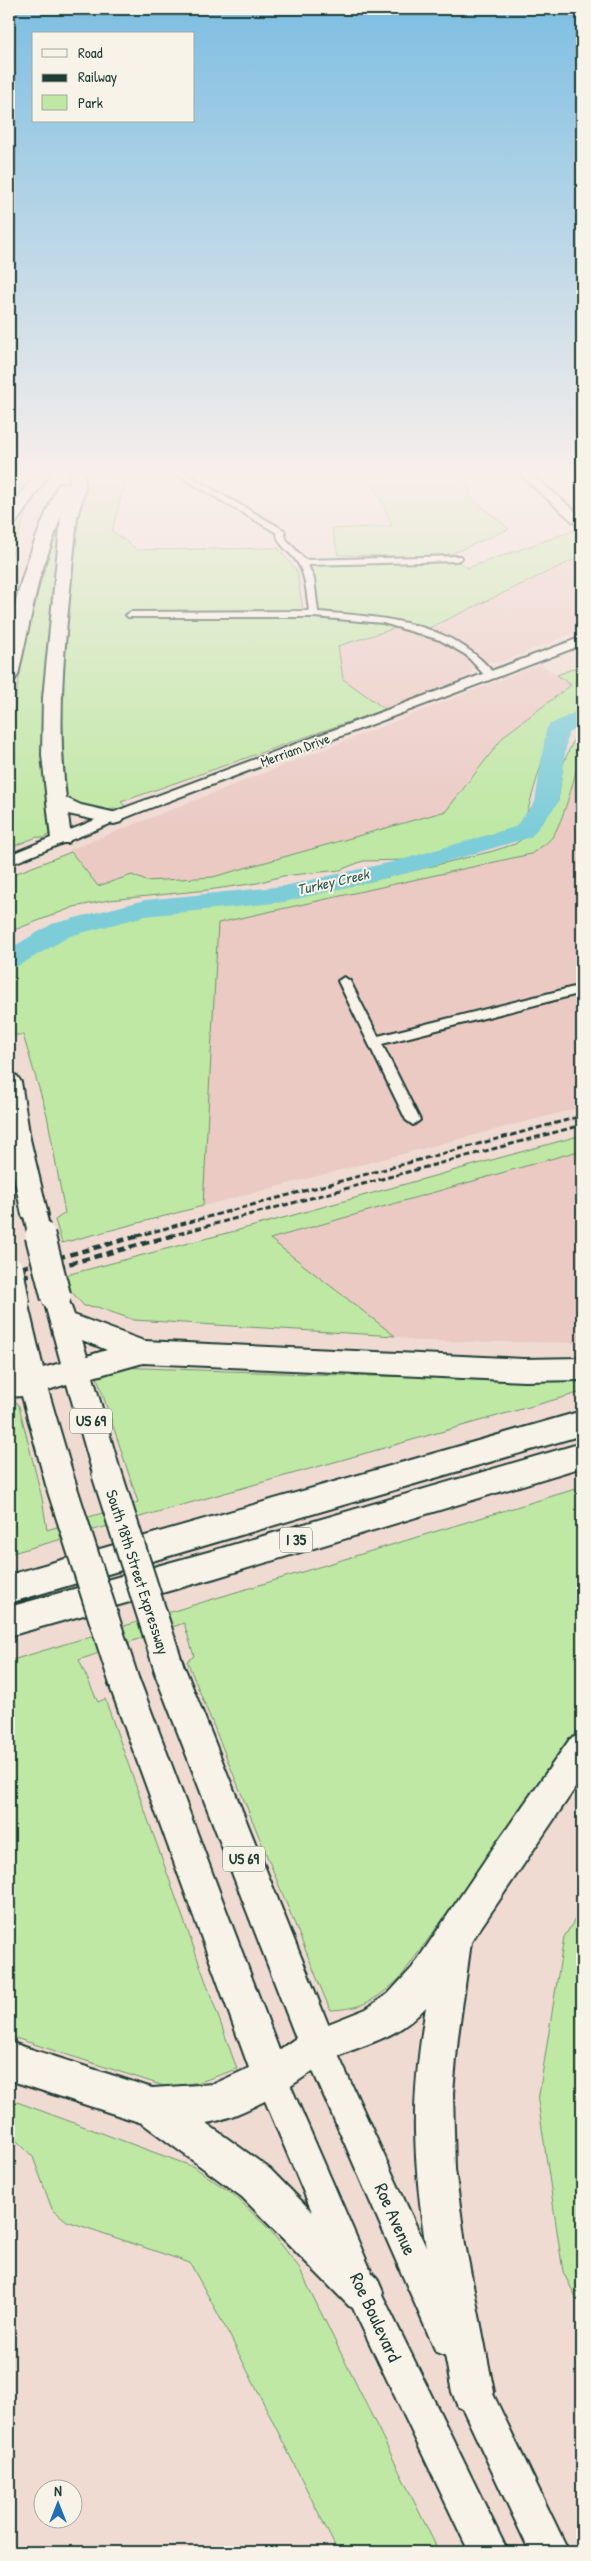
<svg xmlns="http://www.w3.org/2000/svg" width="591" height="2561" font-family="'Patrick Hand',sans-serif">
	<rect width="100%" height="100%" fill="#f0dbd3"/>
	<filter id="ink" filterUnits="userSpaceOnUse"><feTurbulence type="fractalNoise" baseFrequency=".02" numOctaves="2"/><feDisplacementMap in="SourceGraphic" scale="10" xChannelSelector="R" yChannelSelector="G"/><feConvolveMatrix kernelMatrix="1 2 1 2 8 2 1 2 1" color-interpolation-filters="sRGB"/></filter>
	<g filter="url(#ink)">
		<path fill="#ebcac4" d="M582,556V630L498,663L483,661L459,642L429,628Z
			M399,627L432,637L461,652L473,667L471,675L385,709L343,679L338,646Z
			M540,664L571,684L505,735L446,811L213,877L146,881L132,875L98,886L69,850Z
			M582,747V1107L203,1206L218,923L531,854L552,838L560,820Z
			M582,1150V1343L414,1341L395,1336L270,1239Z"/>
		<path fill="#bee8a4" stroke="#6e926c" d="M9,471H36L9,514Z
			M89,471H128L112,531L137,550L278,548L297,571L304,617L343,618L399,627L338,646L343,679L385,709L121,802L126,807C108,811 82,813 68,798C50,778 71,556 77,519C80,503 85,487 89,471Z
			M344,471H453L470,487V497L509,529L451,554L421,557L338,555L332,529L392,526C378,492 380,485 344,471Z
			M30,502L9,562V530L26,503Z
			M60,523H65L52,832L44,838L37,837L9,848C9,821 7,792 9,765C14,682 32,601 60,523Z
			M578,529L582,533V556L429,628L400,621L317,610L307,564L339,562L457,561L468,568Z
			M582,665V707L550,734L526,816L512,830L406,860L363,861L340,870L283,876L257,883L208,890L109,900L74,907L9,932V876L71,852L98,886L132,875L146,881L213,877L446,811L505,735L571,685L557,675Z
			M582,730C582,756 566,815 553,836C548,843 538,849 531,854L218,923L203,1206L62,1243L55,1220L65,1213L47,1115L23,1035H13L9,1013V969C31,955 53,939 78,930C151,905 230,910 305,895C368,883 431,866 493,851L515,844L529,834L558,801L563,764L574,739Z
			M582,1135V1150L270,1239L395,1336L134,1320L97,1307L84,1306L71,1291L66,1275L254,1226Z
			M116,1367L367,1376L582,1377V1392L9,1554V1399L15,1401L19,1406L42,1498L47,1530L138,1502L95,1371Z
			M582,1487V1728L400,1978C376,2000 363,2009 330,2010L187,1661L194,1656L184,1623L79,1660L98,1702L105,1699L237,2069L200,2082L167,2087L9,2036V1661Z
			M582,1908V2309L563,2272L538,2101L564,1937Z
			M9,2099L194,2167L233,2194L270,2230L298,2266L439,2552H338L229,2334L190,2263L67,2221L52,2209L33,2157L9,2133Z"/>
		<g fill="none" stroke-linecap="round" stroke-linejoin="round">
			<path fill="#7dcdd9" fill-rule="evenodd" d="M582,709V725L568,733L558,803L531,837L415,871L284,902L145,916L70,936L18,966L9,968V949L52,924L145,900L284,886L401,860L515,827L535,802L546,730L549,725Z"/>
			<defs>
				<path id="street" d="M171,471H181L284,530L286,539L305,560L460,556L462,558L457,561L308,565L314,579L318,612C383,617 454,621 497,677L488,679L466,655L440,640L383,623L314,617H128L126,615L131,612L309,611C307,596 306,578 299,565C293,553 278,547 277,533Z
					M344,977L350,981L378,1036L582,985V993L382,1044L420,1120L413,1125L406,1120L338,981Z"/>
				<path id="secondary" d="M516,471H528L582,517V526H578Z
					M582,637V645L137,813L9,865V855L127,807Z"/>
				<path id="primary" d="M318,2030L329,2035L462,2326L467,2339L462,2352L449,2357L436,2352L302,2046L307,2035Z
					M271,2061L282,2066L375,2280L508,2552H469L351,2304L255,2077L260,2066Z
					M468,2364L481,2369L569,2552H530L450,2382L455,2369Z"/>
				<path id="highway" d="M36,471H51L14,526L9,528V512Z
					M70,471H84L85,489L77,517C69,610 54,705 66,798L81,805L121,814L124,818L121,822L114,824L68,814L71,839L68,843H54L51,839L42,755L43,698L61,517L65,505L39,579L18,675L15,679L9,680C4,613 31,548 57,487L60,484H70Z
					M9,1074L17,1076L21,1082L30,1139L48,1215L44,1222L35,1225L26,1222L22,1215L9,1152Z
					M56,1286L65,1290L74,1315L144,1341L524,1359L582,1358V1380L524,1381L143,1363L93,1377L121,1474L117,1483L107,1487L97,1483L93,1474L67,1384L48,1390L76,1485L71,1494L61,1498L51,1494L46,1485L22,1396L9,1397V1375L16,1373L9,1338V1296L15,1294L24,1297L28,1305L43,1368L61,1363L43,1297L47,1290ZM82,1340L107,1350L87,1356Z
					M582,1411V1435L9,1603V1575Z
					M582,1443V1467L215,1578L9,1636V1607L215,1550Z
					M170,1656L181,1660L186,1671L328,2024L366,2009L388,1994L412,1968L489,1854L570,1739L582,1734V1778L471,1942L458,2037L453,2093L455,2169L465,2244L494,2392L488,2407L473,2413L458,2407L452,2392C436,2306 417,2220 415,2132C414,2090 419,2049 426,2007C395,2041 368,2041 330,2060C315,2068 301,2080 286,2089C266,2101 228,2121 206,2123L270,2169L377,2278L383,2292L377,2306L363,2312L349,2306L242,2197L142,2123L9,2080V2042L152,2088L214,2084L249,2068L109,1684L114,1673L125,1669L136,1673L141,1684L279,2050L296,2038L154,1671L159,1660Z"/>
			</defs>
			<use href="#street" stroke="#1f3d34" stroke-width="4"/>
			<use href="#secondary" stroke="#1f3d34" stroke-width="4"/>
			<use href="#primary" stroke="#1f3d34" stroke-width="4"/>
			<use href="#highway" stroke="#1f3d34" stroke-width="4"/>
			<use href="#street" fill="#f7f3e8" fill-rule="evenodd"/>
			<use href="#secondary" fill="#f7f3e8" fill-rule="evenodd"/>
			<use href="#primary" fill="#f7f3e8" fill-rule="evenodd"/>
			<use href="#highway" fill="#f7f3e8" fill-rule="evenodd"/>
			<path stroke="#1f3d34" stroke-width="3" stroke-dasharray="6 3" stroke-linecap="butt" d="M137,1236L582,1116
				M170,1236L582,1125"/>
			<path stroke="#1f3d34" stroke-width="4.5" stroke-dasharray="8 4.5" stroke-linecap="butt" d="M9,1271L142,1235
				M9,1280L175,1235"/>
			<defs>
				<path id="highway-bridge-far1" d="M35,1215L40,1236"/>
				<path id="highway-bridge" d="M40,1235L56,1297
					M9,1271L15,1305
					M107,1474L170,1671
					M61,1485L125,1684"/>
			</defs>
			<use href="#highway-bridge-far1" stroke="#1f3d34" stroke-width="26" stroke-linecap="butt"/>
			<use href="#highway-bridge" stroke="#1f3d34" stroke-width="33" stroke-linecap="butt"/>
			<use href="#highway-bridge-far1" stroke="#f7f3e8" stroke-width="22"/>
			<use href="#highway-bridge" stroke="#f7f3e8" stroke-width="29"/>
		</g>
	</g>
	<linearGradient id="sky" x2="0" y2="1"><stop stop-color="#7dbee2"/><stop offset="0.57" stop-color="#f8efeb"/><stop offset="1" stop-color="#f8efeb" stop-opacity="0"/></linearGradient>
	<rect width="591" height="830" fill="url(#sky)"/>
	<g text-anchor="middle" stroke-width="4" stroke-linejoin="round" paint-order="stroke">
		<g font-size="14" fill="#1f3d34" stroke="#f7f3e8">
			<text transform="translate(295 750) rotate(-20)" y="5">Merriam Drive</text>
		</g>
		<g font-size="15" font-style="italic" fill="#325a55" stroke="#f7f3e8">
			<text transform="translate(333 882) rotate(-13)" y="5">Turkey Creek</text>
		</g>
		<g fill="#f7f3e8" stroke="#60746a" stroke-width="1">
			<rect x="70" y="1408.5" width="42" height="25" rx="4"/>
			<rect x="280" y="1527.5" width="32" height="25" rx="4"/>
			<rect x="223" y="1846.5" width="42" height="25" rx="4"/>
		</g>
		<g font-size="15" font-weight="bold" fill="#1f3d34">
			<text x="91" y="1426">US 69</text>
			<text x="296" y="1545">I 35</text>
			<text x="244" y="1864">US 69</text>
		</g>
		<g font-size="16" fill="#1f3d34" stroke="#f7f3e8">
			<text transform="translate(138 1572) rotate(72)" y="6">South 18th Street Expressway</text>
		</g>
		<g font-size="19" fill="#1f3d34" stroke="#f7f3e8">
			<text transform="translate(396 2219) rotate(66)" y="7">Roe Avenue</text>
			<text transform="translate(376 2317) rotate(65)" y="7">Roe Boulevard</text>
		</g>
	</g>
	<rect width="591" height="2561" fill="none" stroke="#f7f3e8" stroke-width="30"/>
	<rect x="15" y="15" width="561" height="2531" fill="none" stroke="#1f3d34" stroke-width="2" filter="url(#ink)"/>
	<rect x="32" y="32" width="162" height="90" fill="#f7f3e8" stroke="#a1aaa0"/>
	<rect x="42" y="49" width="25" height="8" fill="#f7f3e8" stroke="#a1aaa0"/>
	<text x="78" y="58" font-size="15" fill="#1f3d34">Road</text>
	<rect x="42" y="74" width="25" height="8" fill="#1f3d34" stroke="#a1aaa0"/>
	<text x="78" y="82" font-size="15" fill="#1f3d34">Railway</text>
	<rect x="42" y="95" width="25" height="15" fill="#bee8a4" stroke="#a1aaa0"/>
	<text x="78" y="108" font-size="15" fill="#1f3d34">Park</text>
	<g transform="translate(58 2504)"><circle r="24" fill="#f7f3e8" stroke="#a1aaa0"/>
	<path d="M0-4L9 19L0 12L-9 19Z" fill="#1f6fb2"/>
	<text y="-8" font-size="14" font-weight="bold" text-anchor="middle" fill="#1f3d34">N</text>
	</g>
</svg>
